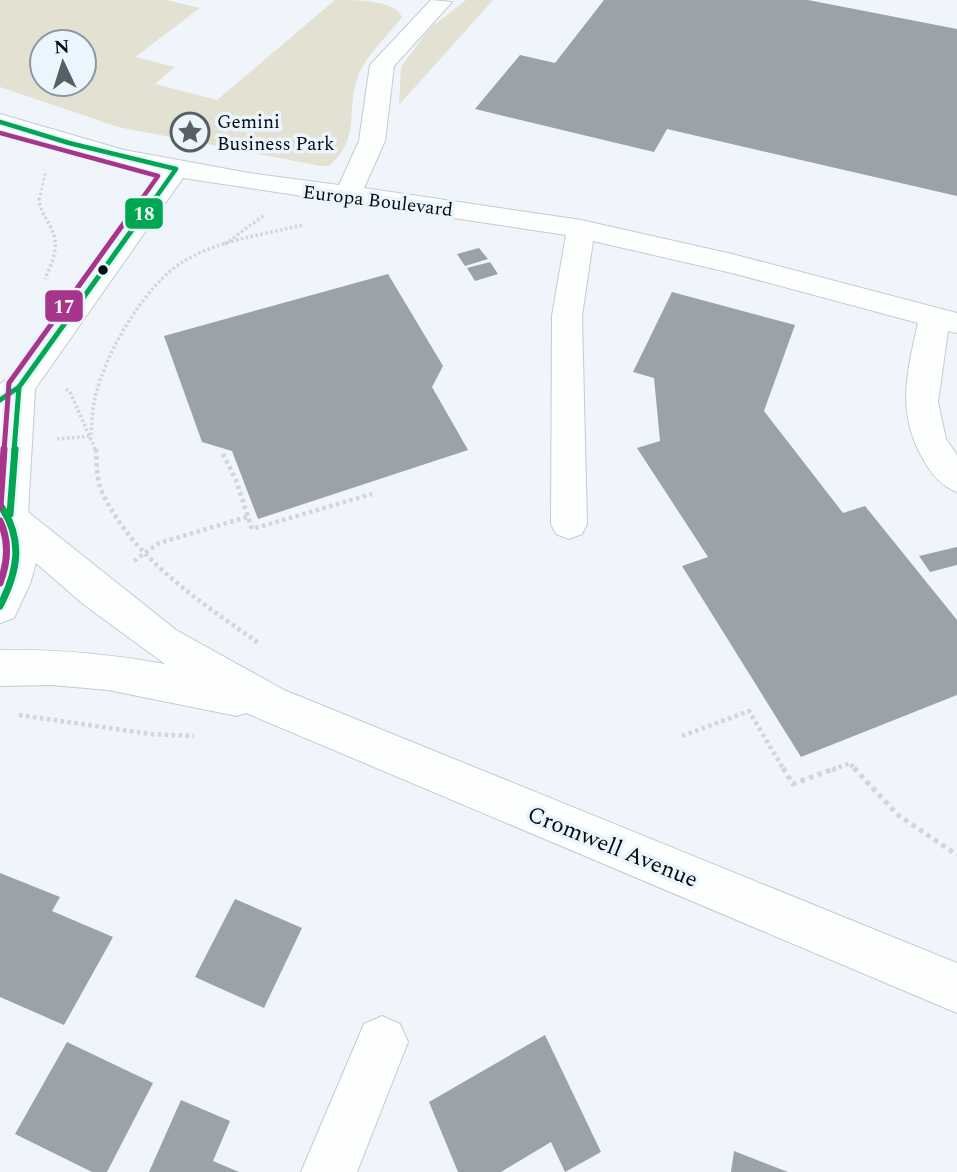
<svg xmlns="http://www.w3.org/2000/svg" width="957" height="1172" font-family="Spectral,serif">
	<rect width="100%" height="100%" fill="#eff5fa"/>
	<path fill="#e3e1d2" fill-rule="evenodd" d="M0,0H167L200,8L135,57L175,67L155,84L217,100L335,0C357,0 395,0 402,17C390,33 366,56 359,74C344,110 363,136 329,166H321L118,127L0,87ZM84,42V84H42V42Z
		M466,0H493L399,105L401,67L429,29Z"/>
	<path fill="#9ba2a8" d="M604,0H808L957,29V196L667,129L654,152L475,109L520,55L555,63Z
		M479,248L488,259L465,266L457,254Z
		M490,262L498,274L475,281L467,268Z
		M388,274L443,366L432,387L468,450L258,519L232,451L202,442L164,336Z
		M672,292L795,325L764,411L843,513L865,506L957,620V695L801,757L682,566L708,557L637,448L660,441L654,378L633,372Z
		M957,547V565L930,572L919,556Z
		M0,873L60,897L52,911L113,937L64,1025L0,997Z
		M235,899L302,928L264,1008L195,977Z
		M545,1035L601,1152L565,1172L551,1142L501,1172H458L429,1102Z
		M67,1042L153,1083L107,1172H92L15,1134Z
		M181,1100L230,1121L213,1161L239,1172H149Z
		M734,1151L788,1172H731Z"/>
	<g fill="none" stroke-linecap="round" stroke-linejoin="round">
		<defs>
			<path id="minor" d="M431,0L452,2L394,66L385,141L364,188L581,220L732,254L957,313V333L948,331L938,402L946,439L957,455V492C941,486 931,474 923,459C896,412 907,373 918,323L732,273L593,241L582,316L587,524L582,534L569,539L556,534L551,524L552,316L566,235L354,203L347,205L336,201L183,178L35,389L28,514L23,524L10,528L0,525V384L7,379L160,173L52,147L0,130V114L124,150L249,173L339,185L359,141L370,65Z
				M382,1016L400,1024L408,1042L357,1172H301L364,1024Z"/>
			<path id="major" d="M7,497L20,501L28,512L176,630L284,690L957,963V1013L246,713L237,716L108,690L52,685L0,686V650C56,649 109,654 165,664L83,604L36,563L30,584L14,618L0,623V499Z"/>
		</defs>
		<use href="#minor" stroke="#c4cbd1" stroke-width="2"/>
		<use href="#major" stroke="#c4cbd1" stroke-width="2"/>
		<path stroke="#d3d5d8" stroke-width="2.5" stroke-dasharray="2.5 2.5" stroke-linecap="butt" d="M39,200L46,171"/>
		<path stroke="#d3d5d8" stroke-width="3.5" stroke-dasharray="2.5 2.5" stroke-linecap="butt" d="M39,198C40,215 53,225 55,240C57,253 50,267 45,279
			M225,244L263,216
			M66,389L70,392L96,451
			M91,435C92,423 92,410 95,398C105,353 145,285 184,261C219,240 263,235 302,225
			M57,439L91,436"/>
		<path stroke="#d3d5d8" stroke-width="4.5" stroke-dasharray="3.5 3.5" stroke-linecap="butt" d="M96,449C97,464 96,478 102,492C133,559 202,603 260,644
			M223,454L236,480L252,529L372,494
			M134,561L159,543L247,517
			M19,715L150,734L194,736
			M682,736L749,711L784,770
			M832,770L850,763L855,770"/>
		<path stroke="#d3d5d8" stroke-width="5" stroke-dasharray="4.5 4.5" stroke-linecap="butt" d="M783,768L793,784L836,768
			M854,768L898,815L957,855"/>
		<use href="#minor" fill="#fdfefe" fill-rule="evenodd"/>
		<use href="#major" fill="#fdfefe" fill-rule="evenodd"/>
		<defs>
			<path id="bus-1-far2" d="M0,122L69,143L176,169L154,200"/>
			<path id="bus-1-far1" d="M0,400L19,387L155,198
				M14,451L19,387"/>
			<path id="bus-1" d="M0,505C24,539 18,571 0,606
				M10,514L15,449"/>
			<path id="bus-2-far2" d="M0,133L158,176L141,200"/>
			<path id="bus-2-far1" d="M4,451L9,383L142,198"/>
			<path id="bus-2" d="M0,507L4,449
				M0,521C10,542 8,562 0,583"/>
		</defs>
		<use href="#bus-1-far2" stroke="#ebf5fe" stroke-width="8"/>
		<use href="#bus-1-far1" stroke="#ebf5fe" stroke-width="10"/>
		<use href="#bus-1" stroke="#ebf5fe" stroke-width="12"/>
		<use href="#bus-2-far2" stroke="#ebf5fe" stroke-width="8"/>
		<use href="#bus-2-far1" stroke="#ebf5fe" stroke-width="10"/>
		<use href="#bus-2" stroke="#ebf5fe" stroke-width="12"/>
		<use href="#bus-1-far2" stroke="#00a651" stroke-width="4.5"/>
		<use href="#bus-1-far1" stroke="#00a651" stroke-width="5"/>
		<use href="#bus-1" stroke="#00a651" stroke-width="7"/>
		<use href="#bus-2-far2" stroke="#a7358b" stroke-width="4.5"/>
		<use href="#bus-2-far1" stroke="#a7358b" stroke-width="5"/>
		<use href="#bus-2" stroke="#a7358b" stroke-width="7"/>
	</g>
	<defs>
		<symbol id="sight-ring" viewBox="-11 -11 22 22"><circle r="9.5" fill="#ebf5fe" stroke="#575e64" stroke-width="1.5"/><path d="M0-6L1.8-2.2L6-1.7L2.9 1.2L3.7 5.4L0 3.3L-3.7 5.4L-2.9 1.2L-6-1.7L-1.8-2.2Z" fill="#575e64"/></symbol>
	</defs>
	<g fill-rule="evenodd">
		<use href="#sight-ring" x="168" y="110" width="44" height="44"/>
	</g>
	<circle fill="#050c13" stroke="#ebf5fe" stroke-width="2.5" cx="103" cy="270" r="6"/>
	<g text-anchor="middle" stroke-width="7" stroke-linejoin="round" paint-order="stroke">
		<g font-size="19" fill="#050c13" stroke="#ebf5fe" text-anchor="start">
			<text x="217" y="128">Gemini<tspan x="217" dy="22">Business Park</tspan></text>
		</g>
		<g font-size="19" fill="#050c13" stroke="#ebf5fe">
			<text transform="translate(378 200) rotate(7)" y="7">Europa Boulevard</text>
		</g>
		<g font-size="23" fill="#050c13" stroke="#ebf5fe">
			<text transform="translate(613 846) rotate(22)" y="8">Cromwell Avenue</text>
		</g>
	</g>
	<g stroke="#ebf5fe" stroke-width="2.5">
		<rect x="124" y="197" width="40" height="33" rx="7" fill="#00a651"/>
		<rect x="44" y="289" width="40" height="34" rx="7" fill="#a7358b"/>
	</g>
	<g font-size="19" text-anchor="middle" font-weight="bold" fill="#fff">
		<text x="144" y="220">18</text>
		<text x="64" y="313">17</text>
	</g>
	<g transform="translate(63 63) rotate(356)"><circle r="33" fill="#ebf5fe" stroke="#8f98a0" stroke-width="2"/>
	<path d="M0-5L12 26L0 18L-12 26Z" fill="#575e64"/>
	<text y="-10" font-size="19" font-weight="bold" text-anchor="middle" fill="#050c13">N</text>
	</g>
</svg>
